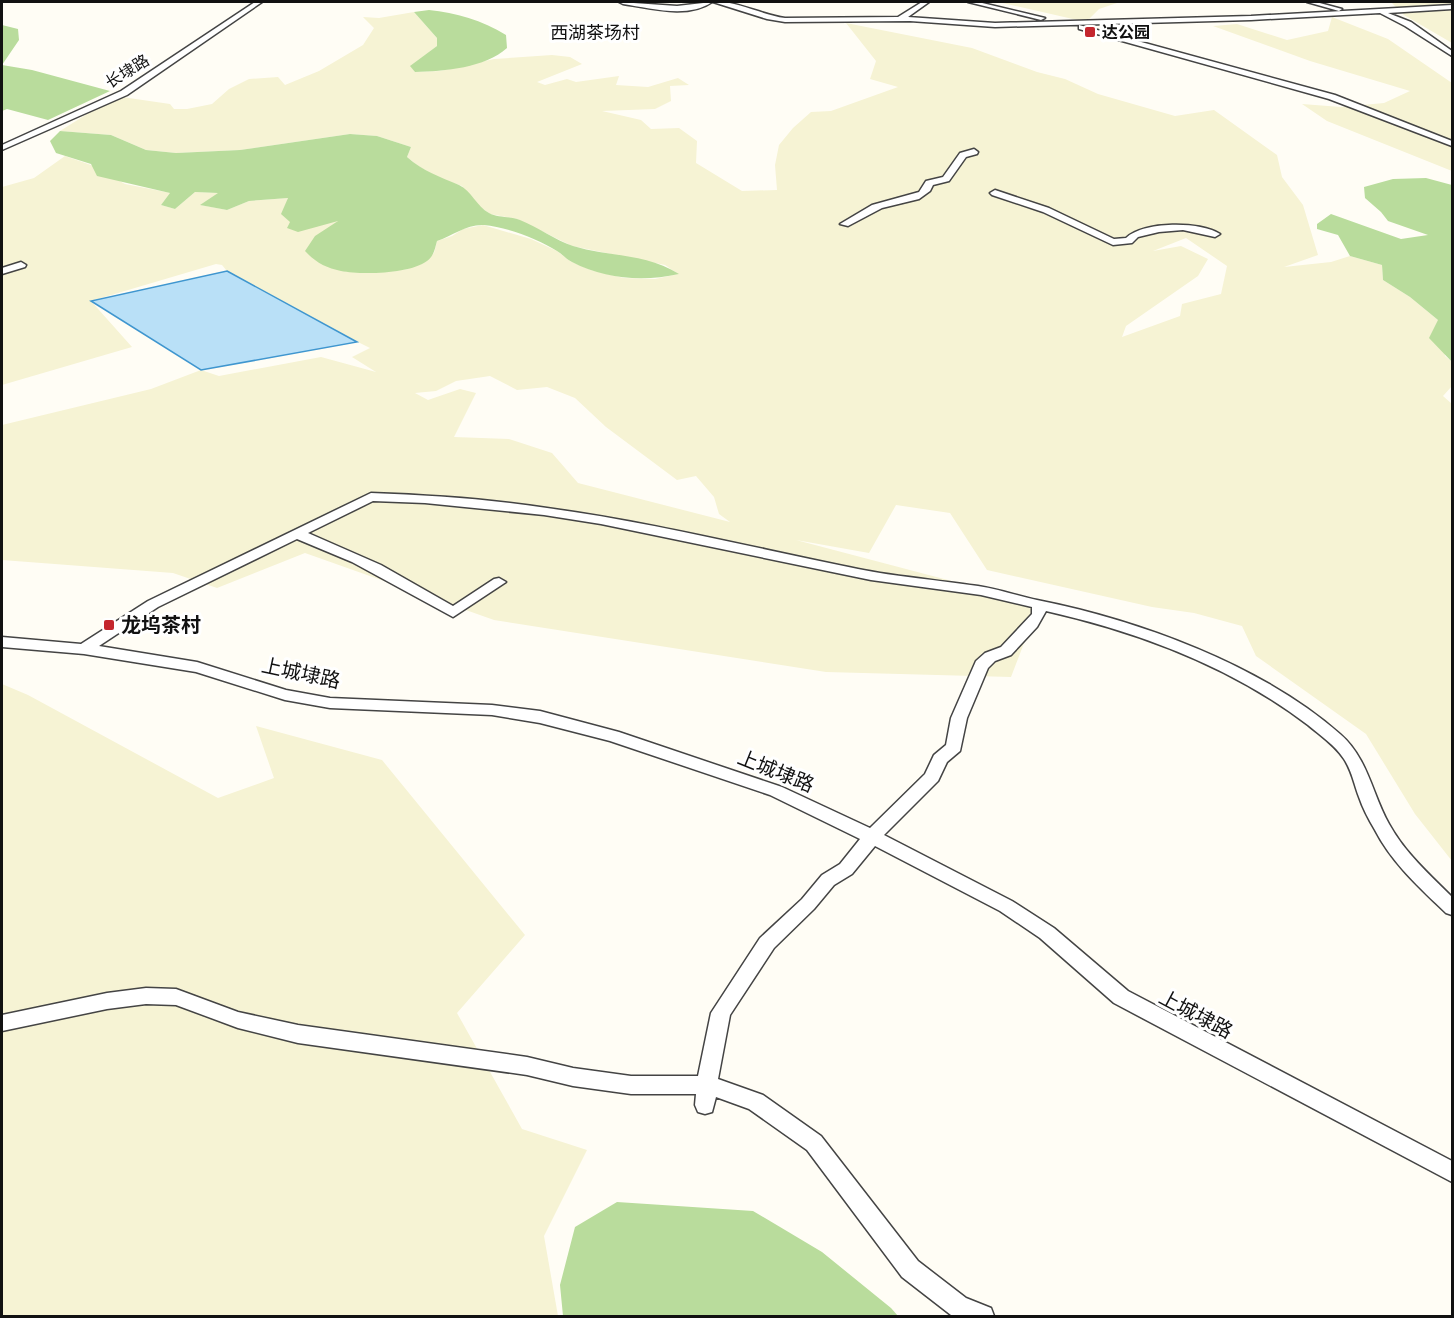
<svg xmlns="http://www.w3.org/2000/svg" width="1454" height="1318" font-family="Lora,'Noto Sans SC',serif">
	<rect width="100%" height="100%" fill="#fffdf5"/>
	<path fill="#f6f3d4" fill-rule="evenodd" d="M998,2H1120L1099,9L1086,22Z
		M1391,2H1452V43L1404,15Z
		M414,12L437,38V46L411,66L415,72L440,71L494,59L552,55L570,57L582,64L537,82L545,85L567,79L576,82L619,76L616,85L648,87L678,78L689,85L670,86L671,101L655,109L602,111L641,120L651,129L679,128L697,141L696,163L742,191L777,190L775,165L779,145L793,128L811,112L831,111L898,87L870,79L876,61L846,23L972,48L1037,72L1065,79L1098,94L1175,116L1214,110L1277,155L1282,177L1303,205L1318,255L1284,267L1331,262L1350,256L1382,265L1383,280L1410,297L1438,320L1445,356L1452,362V386L1443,396L1452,404V861L1415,814L1366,734L1256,656L1242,626L1194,613L1152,607L987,570L950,513L896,505L869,553L796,540L1039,604L1011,677L826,672L494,620L305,553L217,588L173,573L2,560V425L151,389L201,370L219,376L321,357L376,372L352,357L370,348L235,281L222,265L216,264L91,301L132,347L2,385V187L34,178L65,156L91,165L125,184L171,193L161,205L175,209L195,192L219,193L201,205L227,210L249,201L288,198L286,205L344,219L341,271L382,272L408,269L434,253L437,241L452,236L463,229L483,225L531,239L557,251L570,261L591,270L624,278L655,279L678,274L665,265L572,246L517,219L490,214L475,203L462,186L441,179L418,166L407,157L411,147L377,136L350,134L240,150L176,153L146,150L111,135L60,131L95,109L122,97L170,104L174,109H187L212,104L229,89L249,79L278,77L285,85L319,71L363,45L374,28L363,17L379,18ZM1186,238L1227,266L1221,294L1182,304L1180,316L1122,337L1126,326L1198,276L1208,259L1181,246L1153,251ZM490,376L517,390L547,387L575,398L606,427L677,480L696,476L714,497L719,514L730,522L578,483L552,453L509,439L454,437L476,393L460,389L428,400L415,393L436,391L456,381Z
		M1332,17L1388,39L1452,83V171L1327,121L1302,104L1341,107L1384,103L1410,91L1310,61L1213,26L1237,24L1287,40L1328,31Z
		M2,684L28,695L218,798L274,778L256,726L382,760L525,935L457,1013L522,1129L587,1150L544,1236L558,1316H2Z"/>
	<path fill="#b9dc9c" d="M429,10C456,13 482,20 506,35L507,48C485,68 445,71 415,72L410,66L437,46V38L414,12Z
		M2,25L18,29L19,40L2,65L32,70L110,91L48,120L7,109L2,111Z
		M60,131L111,135L146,150L176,153L240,150L350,134L377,136L411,147L407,157C423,171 440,177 459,185C471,190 477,207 489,213C498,218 510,216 520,220C538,227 555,240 573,246C609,257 646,253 679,274C643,282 605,279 572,262C566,259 562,254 557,251C538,239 507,227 484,225C467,224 452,236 437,241C435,248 434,256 427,261C410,274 361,275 341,271C326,268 315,262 305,251L315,236L338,221L298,232L287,228L290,222L281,214L288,198L249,201L227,210L200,205L218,193L195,192L175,209L161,205L170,193L97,176L91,164L56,153L50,141Z
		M1426,178L1452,185V362L1429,338L1438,320L1410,297L1383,280L1382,265L1350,256L1338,235L1317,229V224L1331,214L1401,239L1428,235L1388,221L1381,212L1365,198L1364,187L1393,179Z
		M617,1202L753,1211L822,1252L891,1308L898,1316H563L560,1285L575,1227Z"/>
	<path fill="#b9e0f7" stroke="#3f96cf" stroke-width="1.5" d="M227,271L357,342L201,370L91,301Z"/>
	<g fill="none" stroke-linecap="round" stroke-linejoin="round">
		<defs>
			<path id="minor" d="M255,2H262L127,95L2,150V145L121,91Z
				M713,2C735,0 762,15 785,18L898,17L922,2H929L908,17L995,23L1251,16L1452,5V9L1388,13L1411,22L1452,51V56L1405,26L1380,13L1251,20L995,27L910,21L785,22L767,19Z
				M968,2H978L1045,18L1041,20Z
				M1307,2H1316L1342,9L1339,11Z
				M1079,25L1335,95L1452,141V146L1329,99L1079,29Z
				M974,149L978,152L977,154L966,157L949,181L933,185L930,191L919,199L882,208L848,226L840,224L872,205L919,192L926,181L943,177L960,153Z
				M995,190L1049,208L1114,239L1126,238C1143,221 1201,221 1220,234L1215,237L1183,230L1159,232L1138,237L1132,243L1113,245L1043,212L992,195L990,193Z
				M21,262L26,265L25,267L2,274V268Z
				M371,493C430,495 489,499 547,508C651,522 754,548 858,569C897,577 938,580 978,586C998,589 1018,596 1037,600C1138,620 1262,665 1340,734C1368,758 1372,794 1389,824C1405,853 1429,874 1452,897V915L1446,913C1420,888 1392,863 1375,830C1369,820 1363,809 1359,797C1354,784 1352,771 1344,759C1335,745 1321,736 1308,725C1232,667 1139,632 1046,611L1037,627L1011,655L995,661L988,668L967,718L960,751L947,762L938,781L884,835L1012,901L1054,928L1128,991L1452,1161V1182L1114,1003L1040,938L1000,911L875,846L852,874L834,885L814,909L774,948L730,1015L718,1079L763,1095L821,1136L918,1261L966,1298L991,1308L994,1316L951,1315L902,1277L807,1150L749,1109L716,1097L712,1112L705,1114L698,1112L695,1105L696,1094H631L573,1086L527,1075L298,1043L238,1028L176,1005L146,1004L107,1009L2,1031V1015L107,993L146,988L176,989L238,1012L298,1025L527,1057L573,1068L631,1076H698L711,1013L760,938L802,899L822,875L840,864L860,839L770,795L610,741L540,723L492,715L330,708L285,700L196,672L84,654L2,647V637L81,644L148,601ZM373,501L425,503L544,515L601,524L871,580L981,595L1032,607V614L1001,647L985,653L976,661L951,718L946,745L934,755L925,774L870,828L782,787L619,732L540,711L492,705L330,698L286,690L197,662L99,646L158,607L297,539L352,562L453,617L506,582L499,578L494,579L453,606L381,565L308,533Z"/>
			<path id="tertiary" d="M619,2L677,6L712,2C688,19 650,8 623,4Z"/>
		</defs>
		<use href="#minor" stroke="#444" stroke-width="3"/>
		<use href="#tertiary" stroke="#444" stroke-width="3"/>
		<use href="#minor" fill="#fff" fill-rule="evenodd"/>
		<use href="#tertiary" fill="#fff" fill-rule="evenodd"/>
	</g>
	<g fill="#c4262e" stroke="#fff" stroke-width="2">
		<rect x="1084" y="26" width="12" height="12" rx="3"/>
		<rect x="103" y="619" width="12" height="12" rx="3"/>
	</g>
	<g text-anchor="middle" stroke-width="6" stroke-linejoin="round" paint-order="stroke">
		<g font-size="16" font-weight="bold" fill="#111" stroke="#fff" text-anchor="start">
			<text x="1102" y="38">达公园</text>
		</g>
		<g font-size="16" fill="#111" stroke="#fff">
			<text transform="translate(127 71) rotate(-32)" y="6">长埭路</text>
		</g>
		<g font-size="18" fill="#111" stroke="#fff">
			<text x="595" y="39">西湖茶场村</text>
		</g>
		<g font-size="20" font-weight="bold" fill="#111" stroke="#fff" text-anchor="start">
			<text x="121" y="632">龙坞茶村</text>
		</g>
		<g font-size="20" fill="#111" stroke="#fff">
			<text transform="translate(301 673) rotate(12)" y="7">上城埭路</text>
			<text transform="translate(776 771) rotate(22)" y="7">上城埭路</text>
			<text transform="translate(1196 1014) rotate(28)" y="7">上城埭路</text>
		</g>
	</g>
	<rect width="1454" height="1318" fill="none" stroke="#111111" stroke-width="6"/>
</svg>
